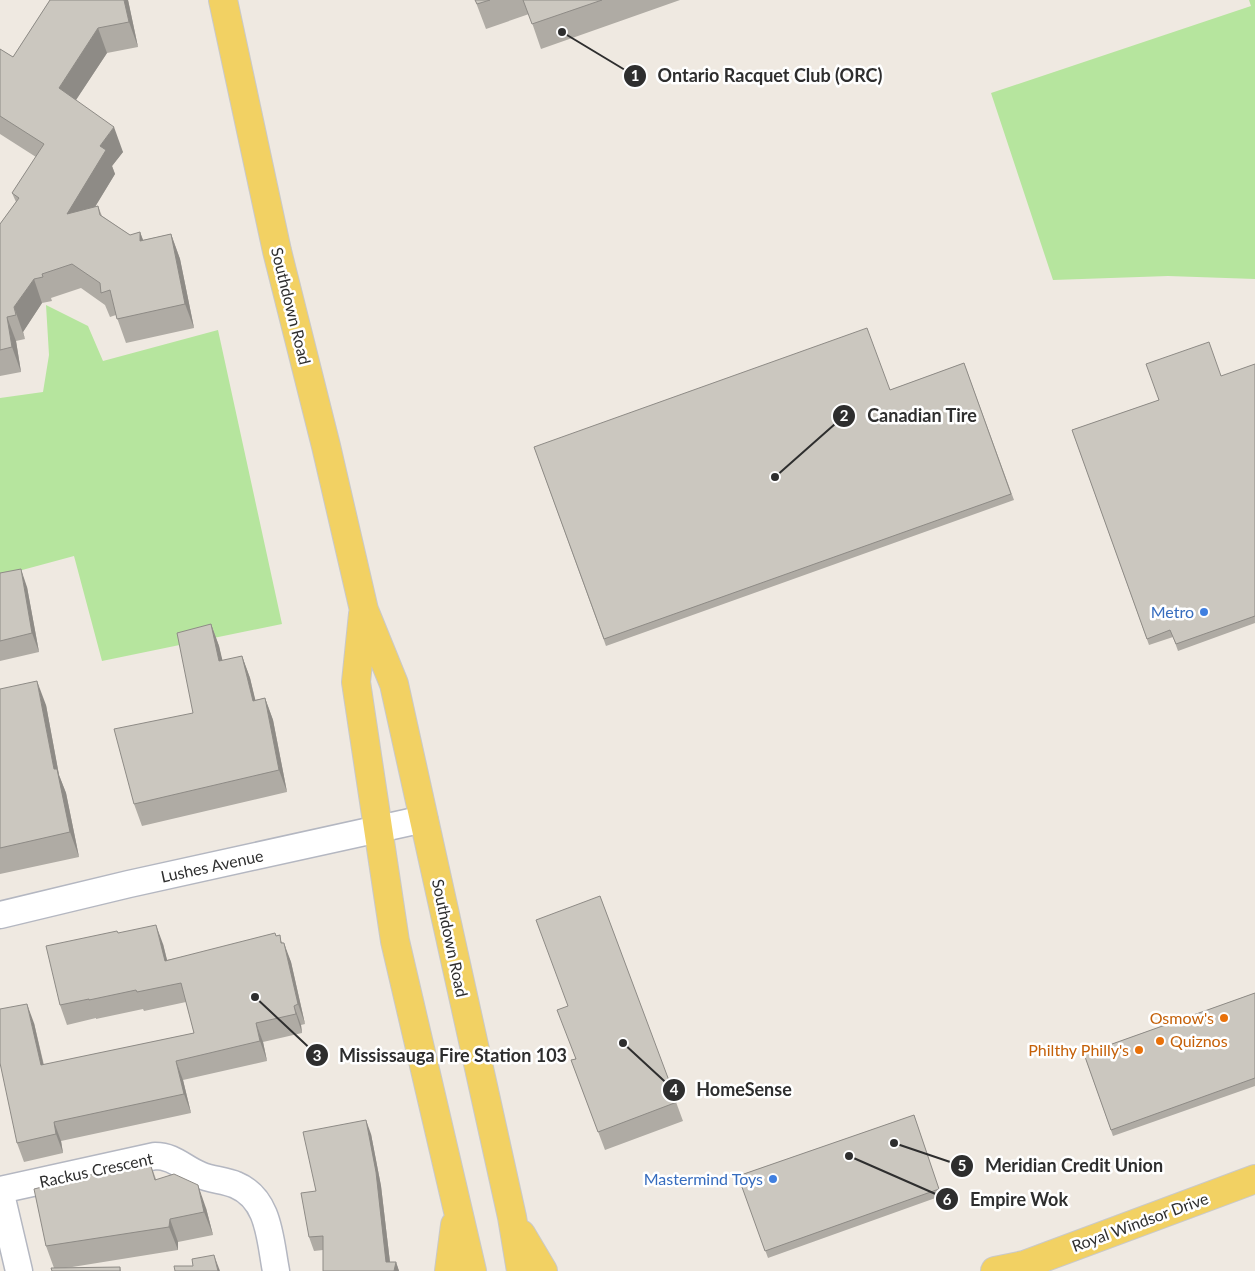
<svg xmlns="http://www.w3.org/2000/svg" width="1255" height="1271" font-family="Lato,sans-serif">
	<rect width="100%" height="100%" fill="#efe9e1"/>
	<path fill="#b6e59e" d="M1249,0H1255V279L1168,276L1053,280L991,93L1251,6Z
		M46,305L88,326L103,361L218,330L282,624L102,661L74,556L0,576V398L43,392L49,355Z"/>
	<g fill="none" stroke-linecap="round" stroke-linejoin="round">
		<defs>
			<path id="street" d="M0,915L129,884L424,819
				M0,1190L155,1156C174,1156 183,1168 200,1175C211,1180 225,1180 236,1185C270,1199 270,1241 276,1271
				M0,1190L19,1271"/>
			<path id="primary" d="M223,0L277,251L326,446L364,610L394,684L512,1217L521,1271
				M363,614L356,682L395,941L472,1271
				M521,1234L543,1271
				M449,1271L455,1225
				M995,1271L1024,1265L1255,1179"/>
		</defs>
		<use href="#street" stroke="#b4b7c1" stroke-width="29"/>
		<use href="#primary" stroke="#c9c9c9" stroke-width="30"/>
		<use href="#street" stroke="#fff" stroke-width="26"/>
		<use href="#primary" stroke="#f2d163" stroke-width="28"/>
	</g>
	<path fill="#afaba4" d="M50,0H128L138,47L107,53L76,100L123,152L112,166L115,174L95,207L98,206L102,216L130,235L140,232L143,240L171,234L180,259L194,328L126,343L116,315L110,317L105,305L81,288L51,298L52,301L42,303L23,332L25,339L16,341L21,372L0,376V224L16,202L12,193L36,157L0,134V49L13,57Z
		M475,0H680L541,49L529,14L486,29Z
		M964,363L1014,500L606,646L534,447L890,390Z
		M1255,364V623L1178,651L1173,637L1149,645L1072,430L1159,400Z
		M0,573L27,587L39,652L0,661Z
		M211,624L219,646L222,661L242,656L250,678L255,700L265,698L273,720L287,792L142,826L134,804L193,713Z
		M0,689L46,705L59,775L66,793L79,857L0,874Z
		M600,896L683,1121L605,1150L571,1060L575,1059Z
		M118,933L163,944L167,960L276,936L283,943L291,962L305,1024L301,1025L302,1033L263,1042L267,1061L183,1080L191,1113L61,1141L63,1153L24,1162L17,1143L34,1023L44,1065L194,1033L186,1002L144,1011L143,1009L96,1019V1018L67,1025L60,1005Z
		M1255,993V1086L1113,1136L1084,1054Z
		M914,1115L941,1196L768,1258L738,1176Z
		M371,1134L381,1186L390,1262H396L399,1271H323V1250L314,1251L309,1237L316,1191Z
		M150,1163L156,1179L206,1208L213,1235L178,1242V1250L66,1268L120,1267L121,1271H52L54,1268L46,1246Z"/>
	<path fill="#8e8b86" d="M124,0H128L138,47L129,22Z
		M98,28L107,53L68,112L59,88Z
		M114,127L123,152L112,166L115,174L76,238L67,214L100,146Z
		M140,232L149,256L140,241Z
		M171,234L180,259L194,328L185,304Z
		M34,279L42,303L23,332L25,339L14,307Z
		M7,317L16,341L21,372L12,347Z
		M21,569L27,587L39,652L32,633Z
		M211,624L219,646L228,683L219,661Z
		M242,656L250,678L261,723L253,701Z
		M37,681L46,705L59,775L66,793L79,857L70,832L54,769Z
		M265,698L273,720L287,792L279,770Z
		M156,925L163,944L172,980L165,961Z
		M284,943L291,962L305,1024L298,1004Z
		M27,1004L34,1023L48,1085L41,1065Z
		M294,1006L301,1025L302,1033L296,1014Z
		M256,1023L263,1042L267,1061L260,1041Z
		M176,1061L183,1080L191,1113L184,1094Z
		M366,1120L371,1134L381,1186L391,1271L386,1262Z
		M54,1122L61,1141L63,1153L56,1134Z
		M198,1185L206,1208L213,1235L204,1212Z
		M170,1219L178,1242V1250L169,1227Z
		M214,1255L220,1271H218Z
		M396,1262L399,1271H394Z"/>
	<path fill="#cbc7bf" stroke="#8e8b86" d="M50,0H124L129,22L98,28L59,88L114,127L100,146L106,150L67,214L98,206L100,215L130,235L140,232V241L171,234L185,304L117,319L110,290L101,293L100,283L72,264L42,274L43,277L34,279L14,307L16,315L7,317L12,347L0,350V224L19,198L12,193L44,144L0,116V49L13,57Z
		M475,0H490L477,4Z
		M523,0H602L532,24Z
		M867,328L890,390L964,363L1011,494L604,639L534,447Z
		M1209,342L1221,376L1255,364V616L1176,644L1170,630L1147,639L1072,430L1159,400L1146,364Z
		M21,569L32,633L0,641V573Z
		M211,624L219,661L242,656L253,701L265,698L279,770L134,804L114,729L193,713L177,633Z
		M37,681L54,769H57L70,832L0,848V689Z
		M600,896L677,1102L598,1132L571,1060L576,1059L557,1010L568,1006L536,920Z
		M156,925L165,961L275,933L276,936L280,935L281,943H284L298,1004L294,1006L296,1014L256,1023L260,1041L176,1061L184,1094L54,1122L56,1134L17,1143L0,1063V1009L27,1004L41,1065L194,1033L181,983L137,992L136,990L89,1000V999L60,1005L46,946L117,931L118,933Z
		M1255,993V1078L1111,1130L1084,1054Z
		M914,1115L939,1189L765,1251L738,1176Z
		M366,1120L376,1172L386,1262H396L394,1271H323V1236L309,1237L301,1193L316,1191L303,1132Z
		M150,1163L155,1180L174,1174L198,1185L204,1212L170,1219L169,1227L46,1246L34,1189L98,1173Z
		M214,1255L218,1271H175L174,1266H193L192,1259Z
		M120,1267V1271H52L51,1268Z"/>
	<g fill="#3f7fe0" stroke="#fff" stroke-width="2">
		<circle cx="1204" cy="612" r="5"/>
		<circle cx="773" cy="1179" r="5"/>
	</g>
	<g fill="#e8710a" stroke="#fff" stroke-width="2">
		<circle cx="1224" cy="1018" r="5"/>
		<circle cx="1160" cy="1041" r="5"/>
		<circle cx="1139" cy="1050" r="5"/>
	</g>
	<g text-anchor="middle" stroke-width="5" stroke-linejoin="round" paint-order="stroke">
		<g font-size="16" fill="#2e2e2e" stroke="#fff">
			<text transform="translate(291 306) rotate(76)" y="6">Southdown Road</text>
			<text transform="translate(212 866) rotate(-12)" y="6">Lushes Avenue</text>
			<text transform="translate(450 938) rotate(78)" y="6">Southdown Road</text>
			<text transform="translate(96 1170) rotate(-12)" y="6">Rackus Crescent</text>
			<text transform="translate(1140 1222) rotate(-20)" y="6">Royal Windsor Drive</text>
		</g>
		<g font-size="16" fill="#366cbe" stroke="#fff" text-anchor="end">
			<text x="1194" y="618">Metro</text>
			<text x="763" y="1185">Mastermind Toys</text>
		</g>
		<g font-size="16" fill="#c56008" stroke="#fff" text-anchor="end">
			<text x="1214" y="1024">Osmow's</text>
			<text x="1170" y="1047" text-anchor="start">Quiznos</text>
			<text x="1129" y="1056">Philthy Philly's</text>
		</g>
	</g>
	<path fill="none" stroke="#2e2e2e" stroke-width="2" d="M562 32L635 76M775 477L844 416M255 997L317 1055M623 1043L674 1090M894 1143L962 1166M849 1156L947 1199"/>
	<g fill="#2e2e2e" stroke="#fff" stroke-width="2">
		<circle cx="562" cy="32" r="5"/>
		<circle cx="775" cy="477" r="5"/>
		<circle cx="255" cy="997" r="5"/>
		<circle cx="623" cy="1043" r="5"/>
		<circle cx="894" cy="1143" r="5"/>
		<circle cx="849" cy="1156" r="5"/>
		<circle cx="635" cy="76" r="12"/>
		<circle cx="844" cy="416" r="12"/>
		<circle cx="317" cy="1055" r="12"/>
		<circle cx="674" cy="1090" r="12"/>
		<circle cx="962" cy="1166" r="12"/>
		<circle cx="947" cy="1199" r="12"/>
	</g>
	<g font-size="15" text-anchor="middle" font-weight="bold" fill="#fff">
		<text x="635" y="81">1</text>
		<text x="844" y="421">2</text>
		<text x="317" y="1061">3</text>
		<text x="674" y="1095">4</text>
		<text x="962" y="1171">5</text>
		<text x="947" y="1205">6</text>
	</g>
	<g font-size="18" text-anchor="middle" font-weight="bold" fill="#2e2e2e" stroke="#fff" stroke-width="5" stroke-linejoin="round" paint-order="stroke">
		<text x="770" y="82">Ontario Racquet Club (ORC)</text>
		<text x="922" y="422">Canadian Tire</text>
		<text x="453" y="1062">Mississauga Fire Station 103</text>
		<text x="744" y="1096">HomeSense</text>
		<text x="1074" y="1172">Meridian Credit Union</text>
		<text x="1019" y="1206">Empire Wok</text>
	</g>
</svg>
